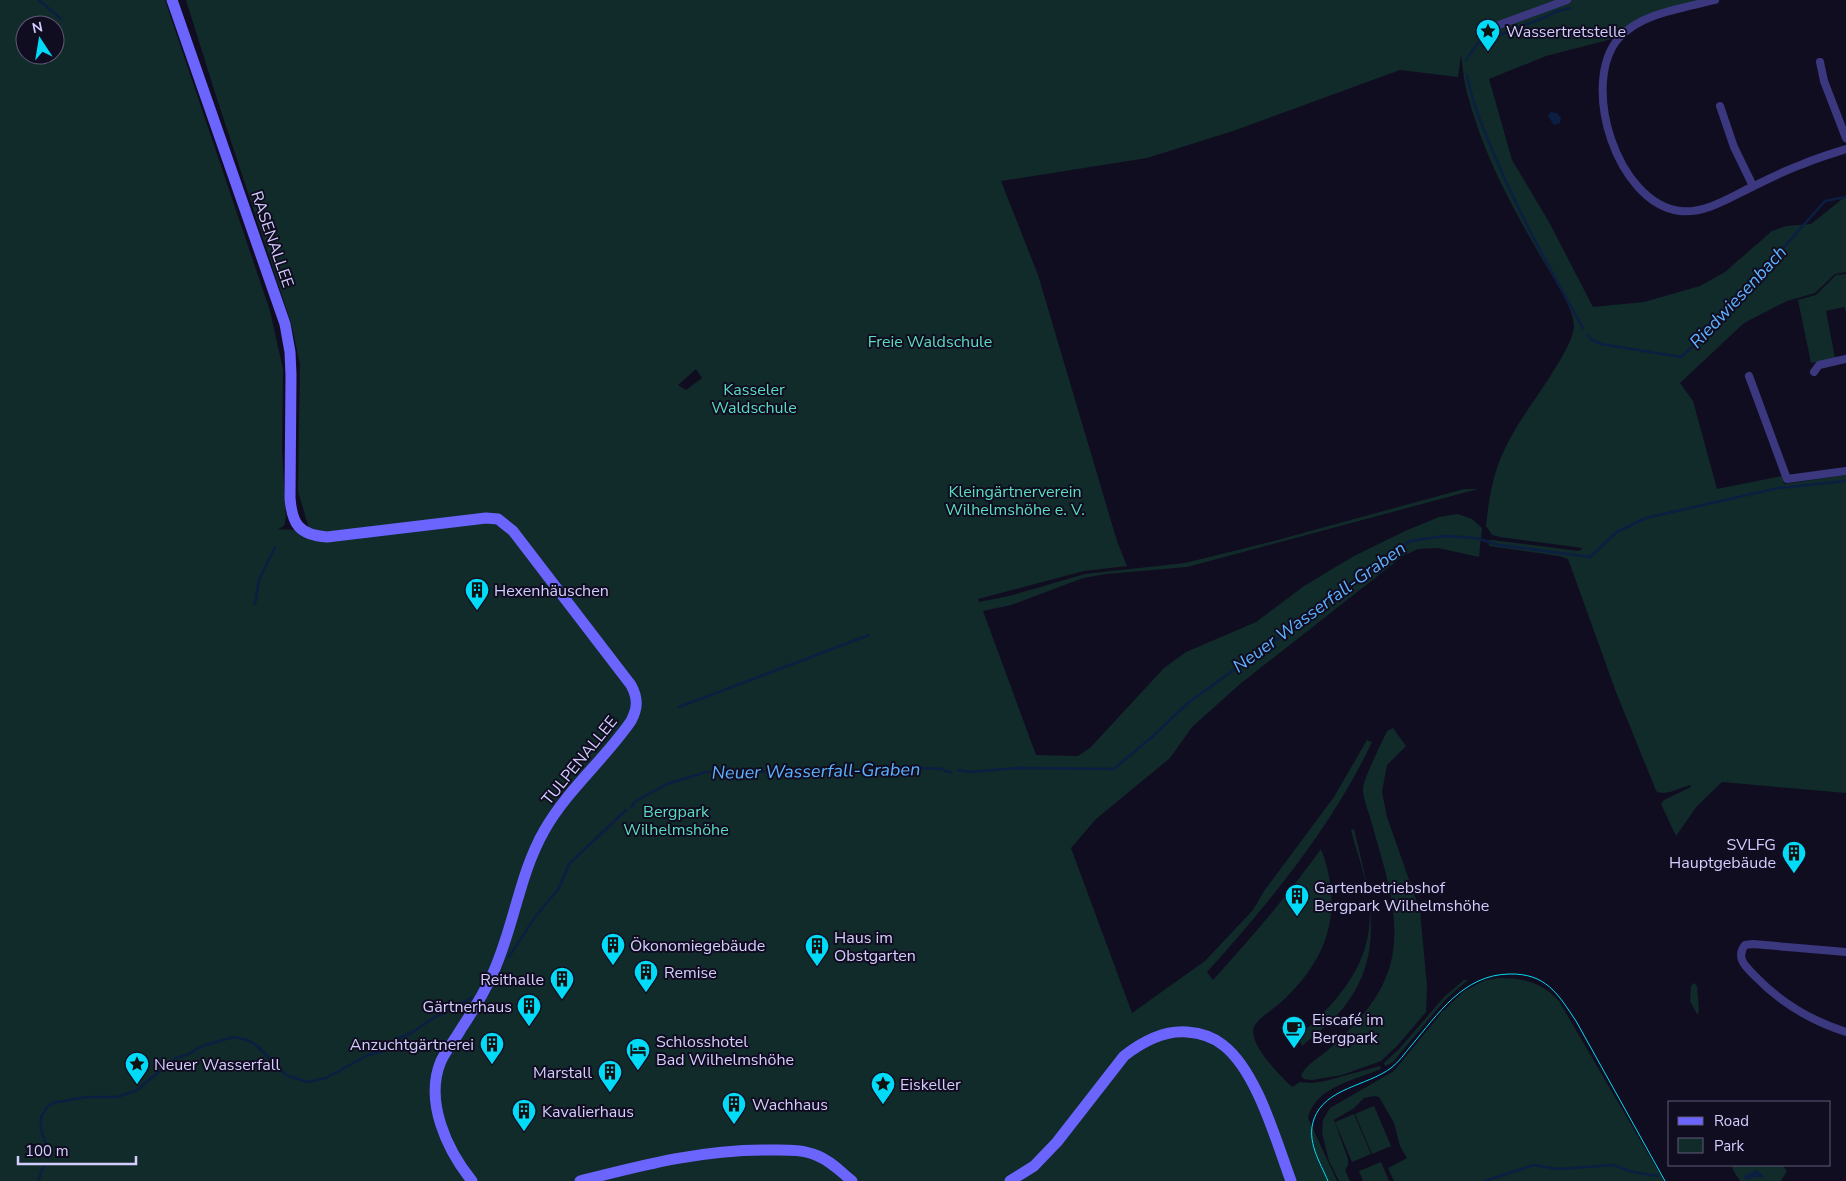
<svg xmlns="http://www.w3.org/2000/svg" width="1846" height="1181" font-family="'Nunito Sans',sans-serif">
	<rect width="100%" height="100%" fill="#110d21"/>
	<path fill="#102b2a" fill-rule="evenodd" d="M0,0H165L270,311L283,369L282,451L286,517L284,526L278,529L314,531L309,529L298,491L300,364L291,323L217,99L186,0H1707L1640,18L1616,38L1546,56L1489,79L1512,160L1549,222L1593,307L1644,302L1700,286L1725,272L1772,231L1786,226L1811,224L1846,196V272L1835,274L1815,293L1787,301L1744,323L1680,383L1693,401L1717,489L1782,476L1784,484L1846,475V793L1722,782L1697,806L1676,836L1661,804L1664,800L1691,787L1690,785L1670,792L1663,793L1657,792L1655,788L1616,692L1568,559L1559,556L1489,546V540H1492L1579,551L1583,548L1500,537L1492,535L1486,526C1490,489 1495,463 1515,430C1527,408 1575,347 1574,325C1573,309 1561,292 1553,277C1537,250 1521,223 1507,195C1491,164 1477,130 1468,96C1464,83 1463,69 1461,55L1458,77L1400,70L1233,131L1147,158L1001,181L1038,275L1117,541L1127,566L1084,571L978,599L979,602L1009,596L1085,574L1185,563L1274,541L1464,489H1478L1187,567L1106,574L1083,578L1011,605L983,611L1036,755L1078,756L1090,748L1164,668L1186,652L1256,622L1304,586L1354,556L1405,531L1439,517L1458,514L1472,519L1482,528L1479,557L1438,548L1418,549L1403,556L1240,684L1192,727L1170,758L1096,819L1071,848L1132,1013L1205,961L1253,910L1264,891L1334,797L1367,740L1372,742C1331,828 1270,902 1207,972L1213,980C1251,938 1288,895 1321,849C1345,912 1327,961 1279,1004C1271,1011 1254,1020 1253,1031C1253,1049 1280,1075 1292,1087L1300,1082L1312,1083L1325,1081L1380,1066L1381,1069C1355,1080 1315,1087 1308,1118L1337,1181H0ZM25,25H55V55H25ZM696,369L702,378L686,390L678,385Z
		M1846,274V312L1844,307L1826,311L1835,358L1811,363L1798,300L1816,295L1836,275Z
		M1393,728L1406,746L1387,765L1382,792L1387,817L1420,911L1427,986L1426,1012L1397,1046L1381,1061L1342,1075L1312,1080L1304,1079L1301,1076C1305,1065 1319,1058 1328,1050C1355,1026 1382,998 1391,962C1402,916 1384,868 1372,824C1369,813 1364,801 1363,791C1362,780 1382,743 1387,731Z
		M1354,829C1368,889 1387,948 1347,1003C1335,1020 1318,1032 1302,1046L1298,1037C1339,1000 1376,961 1369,900C1366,877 1357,853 1351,830Z
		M1500,978C1525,978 1542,983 1559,1001L1664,1181H1394L1388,1168L1407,1158L1400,1146L1394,1123L1379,1097L1374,1096L1364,1098L1354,1108L1334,1120L1348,1159V1165L1345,1170L1350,1181H1339L1329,1161L1322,1133L1323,1120L1330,1108L1394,1071L1442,1012L1463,992L1485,980Z
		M1464,980H1468L1446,999L1393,1062L1385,1066L1384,1063L1399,1049L1445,996Z
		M1694,983L1697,986L1699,1012L1697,1014L1690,1001L1691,986Z
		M1374,1106L1391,1146L1372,1154L1355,1114Z
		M1354,1114L1371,1154L1352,1162L1335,1122Z
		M1381,1162L1389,1181H1363L1359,1171Z
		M1732,1165H1782L1787,1171L1781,1181H1740L1733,1170Z"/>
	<path fill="#0c1f42" d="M1551,112L1557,113L1561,118L1560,123L1554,125L1548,116Z
		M1755,1169L1765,1177H1755L1747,1180L1744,1178L1746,1174L1752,1173Z"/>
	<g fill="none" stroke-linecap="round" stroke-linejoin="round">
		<path stroke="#0c1f42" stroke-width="2.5" d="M39,0L61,19
			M1466,60L1478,43L1546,17L1555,12L1570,8
			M1467,75C1472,103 1483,128 1494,154C1519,214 1551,271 1583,328
			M1587,334L1592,340L1601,344L1681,357L1706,334L1825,201L1846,197
			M255,604L259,580L275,547
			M679,707L869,635
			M958,770L970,772L1018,768L1114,769L1152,737L1189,702L1297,625L1348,585L1410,541L1444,536L1476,538L1499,545L1590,557L1617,532L1646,518L1778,488L1846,481
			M631,807L636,801L667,784L706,772H821L833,769L859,771L869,769L883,772L897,767L942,769L947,772H951
			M509,957L535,917L559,888L569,864L626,810
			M48,1158V1150L41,1130V1117L47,1107L53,1103L86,1097H117L137,1090L176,1058L189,1054L202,1046L234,1037L247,1040L256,1045L286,1075L307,1082L326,1078L368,1055L381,1052L393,1041L413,1032L430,1020L471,998
			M38,1181L44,1165
			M1485,1181L1534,1165L1558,1169L1613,1165L1633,1172L1658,1176"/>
		<path stroke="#3c3880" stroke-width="8" d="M1715,0C1684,8 1640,13 1618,39C1580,85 1617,203 1680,211C1706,214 1732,196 1754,186C1770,178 1786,170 1803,164C1817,158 1831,154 1846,149
			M1496,26L1567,0
			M1820,62L1824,81L1846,138
			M1720,106L1734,147L1753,186
			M1814,372L1819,365L1846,359
			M1749,376L1787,479L1846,471
			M1846,952L1753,944L1745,945C1735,958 1746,967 1756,977C1781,1003 1812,1021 1846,1032"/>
		<path stroke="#6b65fe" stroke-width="11" d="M172,0L285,324L290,352L291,375L290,498C292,524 299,535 327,537L486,518L498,519L513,531L631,685C638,698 638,708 631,721C605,759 567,790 544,831C519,875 514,927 493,973C484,993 473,1011 461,1029C455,1040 446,1050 441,1061C424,1101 447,1150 472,1181
			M580,1181C643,1165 704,1149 769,1150C786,1150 803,1149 818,1156C831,1161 841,1172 852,1181
			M1010,1181L1034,1166L1057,1142L1124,1056C1142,1042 1163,1030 1187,1032C1200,1033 1212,1036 1223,1045C1257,1071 1276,1141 1291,1181"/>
		<path stroke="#02dbf7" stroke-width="1" d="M1328,1181C1320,1162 1306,1141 1314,1119C1325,1088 1367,1086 1391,1068C1399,1062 1405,1053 1411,1046C1438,1014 1463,975 1509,974C1546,973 1558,994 1576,1021L1665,1181"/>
	</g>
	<defs>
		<symbol id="sight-pin" viewBox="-11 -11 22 30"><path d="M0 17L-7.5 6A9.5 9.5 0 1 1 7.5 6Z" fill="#02dbf7" stroke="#110d21"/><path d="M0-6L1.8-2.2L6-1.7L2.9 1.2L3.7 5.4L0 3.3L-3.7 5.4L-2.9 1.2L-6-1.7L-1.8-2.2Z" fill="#111"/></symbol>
		<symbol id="building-pin" viewBox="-11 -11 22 30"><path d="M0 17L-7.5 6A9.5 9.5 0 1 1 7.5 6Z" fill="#02dbf7" stroke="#110d21"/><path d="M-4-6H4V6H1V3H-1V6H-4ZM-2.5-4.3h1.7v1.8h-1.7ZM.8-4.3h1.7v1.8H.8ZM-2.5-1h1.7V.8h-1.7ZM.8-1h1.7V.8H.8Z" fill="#111"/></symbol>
		<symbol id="cafe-pin" viewBox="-11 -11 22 30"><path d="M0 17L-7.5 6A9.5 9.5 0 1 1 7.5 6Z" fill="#02dbf7" stroke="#110d21"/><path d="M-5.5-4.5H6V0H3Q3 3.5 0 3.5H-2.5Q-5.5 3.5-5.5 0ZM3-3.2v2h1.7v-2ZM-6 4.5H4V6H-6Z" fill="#111"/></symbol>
		<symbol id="hotel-pin" viewBox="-11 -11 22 30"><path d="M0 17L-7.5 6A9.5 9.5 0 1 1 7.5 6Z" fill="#02dbf7" stroke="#110d21"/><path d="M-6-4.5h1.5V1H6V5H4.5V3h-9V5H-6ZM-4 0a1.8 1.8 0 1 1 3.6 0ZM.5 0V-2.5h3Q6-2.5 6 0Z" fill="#111"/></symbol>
	</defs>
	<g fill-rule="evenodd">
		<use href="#sight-pin" x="1474" y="17" width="28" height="38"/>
		<use href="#building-pin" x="463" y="576" width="28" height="38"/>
		<use href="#building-pin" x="1780" y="839" width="28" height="38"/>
		<use href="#building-pin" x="1283" y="882" width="28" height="38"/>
		<use href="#building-pin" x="599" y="931" width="28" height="38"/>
		<use href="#building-pin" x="803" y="932" width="28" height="38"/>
		<use href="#building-pin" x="632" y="958" width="28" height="38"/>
		<use href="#building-pin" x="548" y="965" width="28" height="38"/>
		<use href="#building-pin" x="515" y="992" width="28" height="38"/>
		<use href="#cafe-pin" x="1280" y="1014" width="28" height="38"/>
		<use href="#building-pin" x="478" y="1030" width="28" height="38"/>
		<use href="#hotel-pin" x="624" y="1036" width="28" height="38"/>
		<use href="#sight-pin" x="123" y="1050" width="28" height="38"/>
		<use href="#building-pin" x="596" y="1058" width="28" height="38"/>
		<use href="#sight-pin" x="869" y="1070" width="28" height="38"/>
		<use href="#building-pin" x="720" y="1090" width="28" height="38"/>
		<use href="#building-pin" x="510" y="1097" width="28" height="38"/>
	</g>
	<g text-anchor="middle" stroke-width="4" stroke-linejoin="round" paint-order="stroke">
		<g font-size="16" fill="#d4ceff" stroke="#110d21" text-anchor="start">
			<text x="1506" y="37">Wassertretstelle</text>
			<text x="494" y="596">Hexenhäuschen</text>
			<text x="1776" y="850" text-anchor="end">SVLFG<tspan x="1776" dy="18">Hauptgebäude</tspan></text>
			<text x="1314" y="893">Gartenbetriebshof<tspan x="1314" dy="18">Bergpark Wilhelmshöhe</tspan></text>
			<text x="834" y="943">Haus im<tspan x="834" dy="18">Obstgarten</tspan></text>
			<text x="630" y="951">Ökonomiegebäude</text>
			<text x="664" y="978">Remise</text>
			<text x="544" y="985" text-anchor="end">Reithalle</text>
			<text x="512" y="1012" text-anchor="end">Gärtnerhaus</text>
			<text x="1312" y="1025">Eiscafé im<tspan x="1312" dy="18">Bergpark</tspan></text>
			<text x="656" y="1047">Schlosshotel<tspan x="656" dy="18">Bad Wilhelmshöhe</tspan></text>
			<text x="474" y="1050" text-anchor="end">Anzuchtgärtnerei</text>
			<text x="154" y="1070">Neuer Wasserfall</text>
			<text x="592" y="1078" text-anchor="end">Marstall</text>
			<text x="900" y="1090">Eiskeller</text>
			<text x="752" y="1110">Wachhaus</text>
			<text x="542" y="1117">Kavalierhaus</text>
		</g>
		<g font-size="16" fill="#d4ceff" stroke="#110d21">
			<text transform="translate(273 239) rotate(71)" y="6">RASENALLEE</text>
			<text transform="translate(579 760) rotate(-51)" y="6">TULPENALLEE</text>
		</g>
		<g font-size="16" fill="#5adebf" stroke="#110d21">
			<text x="930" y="347">Freie Waldschule</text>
			<text x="754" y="395">Kasseler<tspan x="754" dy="18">Waldschule</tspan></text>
			<text x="1015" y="497">Kleingärtnerverein<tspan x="1015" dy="18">Wilhelmshöhe e. V.</tspan></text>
			<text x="676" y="817">Bergpark<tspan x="676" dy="18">Wilhelmshöhe</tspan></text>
		</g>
		<g font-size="18" font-style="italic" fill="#5db1fe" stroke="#110d21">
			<text transform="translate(1738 297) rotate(-47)" y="6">Riedwiesenbach</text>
			<text transform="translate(1319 607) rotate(-36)" y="6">Neuer Wasserfall-Graben</text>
			<text transform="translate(816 771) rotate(-1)" y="6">Neuer Wasserfall-Graben</text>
		</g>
	</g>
	<rect x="1668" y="1101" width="162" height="65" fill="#110d21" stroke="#5f5a7a"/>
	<rect x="1678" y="1117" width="25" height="8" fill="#6b65fe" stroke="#5f5a7a"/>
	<text x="1714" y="1126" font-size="15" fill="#d4ceff">Road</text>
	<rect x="1678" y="1138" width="25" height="15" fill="#102b2a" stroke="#5f5a7a"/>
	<text x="1714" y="1151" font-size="15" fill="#d4ceff">Park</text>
	<g transform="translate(40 40) rotate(348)"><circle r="24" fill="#110d21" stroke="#5f5a7a"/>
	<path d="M0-4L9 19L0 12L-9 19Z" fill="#02dbf7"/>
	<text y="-8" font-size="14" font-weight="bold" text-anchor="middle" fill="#d4ceff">N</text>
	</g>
	<path d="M18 1156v8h118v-8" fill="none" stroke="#d4ceff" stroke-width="2.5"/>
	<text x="25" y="1156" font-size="15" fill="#d4ceff" stroke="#110d21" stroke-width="4" paint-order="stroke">100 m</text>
</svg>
